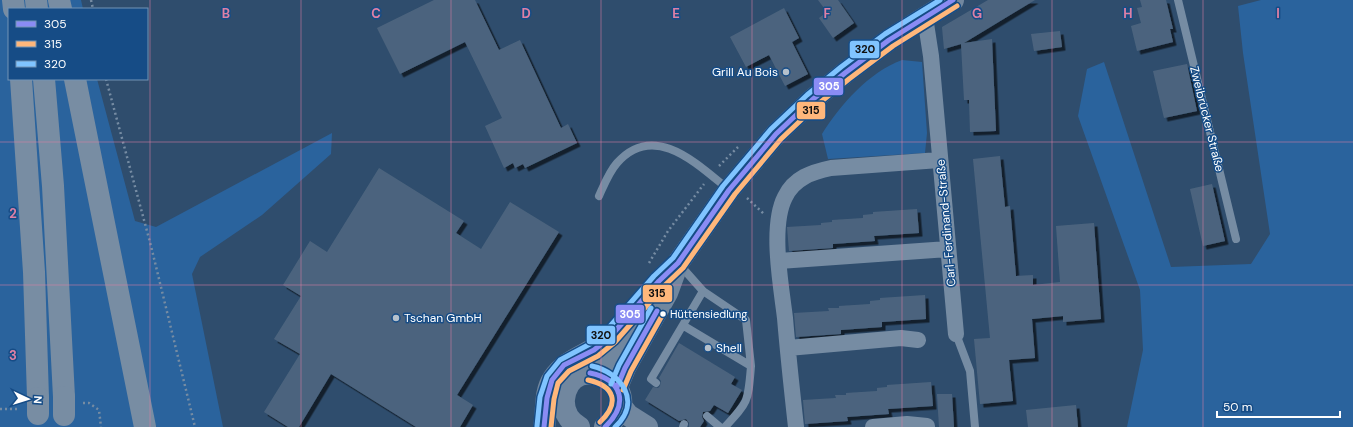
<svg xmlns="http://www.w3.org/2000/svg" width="1353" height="427" font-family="'DM Sans',sans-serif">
	<defs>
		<filter id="shadow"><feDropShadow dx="3.5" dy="3.5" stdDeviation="0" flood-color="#0009"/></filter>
	</defs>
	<rect width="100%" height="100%" fill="#2f4d6d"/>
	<path fill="#2a639d" d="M0,0H81L83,9H9V79H97L135,221L156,227L332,133L331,154L262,215L200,257L192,274L223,427H0Z
		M1261,0H1353V427H1127L1143,350L1140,290L1078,116L1087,69L1104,62L1171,267L1251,264L1270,234L1243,53L1238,6Z
		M902,60L922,62L927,133L925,153L828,159L822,134C840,105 869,72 902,60Z"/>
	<path fill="#4c647e" filter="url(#shadow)" d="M434,0H475L499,50L520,40L561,128L568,124L577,143L525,168L523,164L515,168L513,163L504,168L485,126L502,118L465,42L400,74L377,28Z
		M818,0H838L854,23L833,38L819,18L827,12Z
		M988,0H1035L964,43L992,39L996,131L970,132L969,100H964L961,44L944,49L942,27Z
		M1140,0H1166L1173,29H1170L1173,42L1137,51L1131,26L1141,23L1137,8L1142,7Z
		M784,8L799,38L792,42L808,74L785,86L769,55L746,67L730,37Z
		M1060,31L1062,47L1034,51L1031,34Z
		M1187,64L1197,111L1164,118L1153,71Z
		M1000,156L1005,207L1010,206L1016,276L1033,275V285L1060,282L1056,226L1094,223L1101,319L1063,322V316L1032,319L1035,358L1009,360L1013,401L980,404L974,339L990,338L973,159Z
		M379,168L464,221L456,233L481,249L510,202L559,232L457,395L473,405L460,427H416L331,374L299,427H288L264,412L300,354L274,339L301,296L283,285L310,241L327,252Z
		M1212,184L1225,241L1203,246L1190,189Z
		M917,209L919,233L874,236L875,241L833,244V248L789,251L787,227L821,225V223L832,222V220L863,218V215L873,214V212Z
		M925,295L926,319L882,322V327L841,330V334L796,337L794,313L829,311L828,308H839V306L870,304V301L880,300V298Z
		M679,343L735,377L731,384L742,390L728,413L714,405L710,411L703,412L702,417L704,421L700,427H689V423L686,419L679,421L645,400L653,387L658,388L660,386L661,381L659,378Z
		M931,382L933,406L888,409L889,414L847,417L848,421L805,424L803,400L836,398L835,395H846V393L877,391V388L887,387V385Z
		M937,394H952L954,427H939Z
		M1076,405L1078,427H1028L1026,410Z"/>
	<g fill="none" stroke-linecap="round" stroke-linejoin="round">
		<path stroke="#768ca3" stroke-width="2.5" stroke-dasharray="2 3" stroke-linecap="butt" d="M91,0L93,9
			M106,79L151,246L195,427
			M719,166L738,147
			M747,198L764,214
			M649,263L668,231L704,184
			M83,403H89L99,410L101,427
			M0,409H20"/>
		<path stroke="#768ca3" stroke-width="8" d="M1178,0L1236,239
			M599,196C604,185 609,172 617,163C654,121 697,164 728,189
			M703,291L746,320L751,366
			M684,326L751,366C748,402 749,401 725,427
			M956,334L970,371L975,427
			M656,383L651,379L703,291L679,264
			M707,416L720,427
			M683,427L684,424"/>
		<path stroke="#768ca3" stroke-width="16" d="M925,17L931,56L956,334
			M779,261L948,249
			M788,348L901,338L918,340
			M796,427C792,391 788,354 785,318C781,285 770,226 785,197C794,178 812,172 831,168L939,160
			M873,427L907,424L927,426"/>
		<path stroke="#71879f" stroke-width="22" d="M599,374L611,360L631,327
			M617,387L625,368L667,293L678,263L729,190L776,134L812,100L845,73L889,40L953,0
			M621,406L628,415L647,427
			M544,427C547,412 544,392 553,379C567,357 593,354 611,337C632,316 648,291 670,271
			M579,427C569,421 563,411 564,399C571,344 656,390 605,427"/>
		<path stroke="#788da3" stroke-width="22" d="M13,0L14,9
			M36,0L37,9
			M59,0L61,9
			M21,79L34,272L38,398
			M44,79L53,186L64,397
			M75,79L145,427"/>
		<path stroke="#788da3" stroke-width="22" d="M64,397V415
			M38,414V398"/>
		<defs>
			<path id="bus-1" d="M590,373C623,380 629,404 605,427
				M617,387L625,368L657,311
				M544,427L547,398L552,380L564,365L594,350L610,337L659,281L678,263L729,190L776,134L812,100L845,73L889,40L953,0"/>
			<path id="bus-2" d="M588,380C615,386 620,403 600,422
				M623,390L631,371L663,314
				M551,427L554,399L558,383L569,371L598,356L615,342L664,286L683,268L735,194L781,139L817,105L849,79L893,46L957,6"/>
			<path id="bus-3" d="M592,366C622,373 642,402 615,427
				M611,384L619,365L651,308
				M537,426L540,397L547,376L560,360L590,344L605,332L654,276L673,258L723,186L771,129L807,95L841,67L885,34L940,0"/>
		</defs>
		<use href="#bus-1" stroke="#164c86" stroke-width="8"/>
		<use href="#bus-2" stroke="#164c86" stroke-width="8"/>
		<use href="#bus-3" stroke="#164c86" stroke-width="8"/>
		<use href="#bus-1" stroke="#8a8cf4" stroke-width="5"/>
		<use href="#bus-2" stroke="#ffb77b" stroke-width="5"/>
		<use href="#bus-3" stroke="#80c4ff" stroke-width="5"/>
	</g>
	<path fill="none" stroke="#dd80a5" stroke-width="1" stroke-opacity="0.55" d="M150,0V427M301,0V427M451,0V427M601,0V427M752,0V427M902,0V427M1052,0V427M1203,0V427M0,142H1353M0,285H1353"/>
	<g fill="#b6c1cc" stroke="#164c86" stroke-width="1.5">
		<circle cx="786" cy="72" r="4"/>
		<circle cx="396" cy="318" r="4"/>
		<circle cx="708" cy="348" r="4"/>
	</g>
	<circle fill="#fff" stroke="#164c86" stroke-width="1.5" cx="663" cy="314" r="3.5"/>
	<g text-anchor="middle" stroke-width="3" stroke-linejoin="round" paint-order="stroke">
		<g font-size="11" fill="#fff" stroke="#164c86" text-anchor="start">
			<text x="670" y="318">Hüttensiedlung</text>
		</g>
		<g font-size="12" fill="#fff" stroke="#164c86" text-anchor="start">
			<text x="778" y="76" text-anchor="end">Grill Au Bois</text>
			<text x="404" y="322">Tschan GmbH</text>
			<text x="716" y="352">Shell</text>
		</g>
		<g font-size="12" fill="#fff" stroke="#164c86">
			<text transform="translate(1207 119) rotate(76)" y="4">Zweibrücker Straße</text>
			<text transform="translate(946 223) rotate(-95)" y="4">Carl-Ferdinand-Straße</text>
		</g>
	</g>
	<g font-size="13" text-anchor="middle" font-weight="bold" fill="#dd80a5" stroke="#164c86" stroke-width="3" stroke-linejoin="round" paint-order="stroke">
		<text x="226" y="18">B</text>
		<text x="376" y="18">C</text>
		<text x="526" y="18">D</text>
		<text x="676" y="18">E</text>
		<text x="827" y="18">F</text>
		<text x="977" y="18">G</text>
		<text x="1128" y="18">H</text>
		<text x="1278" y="18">I</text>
		<text x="13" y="218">2</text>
		<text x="13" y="360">3</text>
	</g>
	<g stroke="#164c86" stroke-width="1.5">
		<rect x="849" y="40" width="31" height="19" rx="4" fill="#80c4ff"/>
		<rect x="813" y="77" width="31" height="19" rx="4" fill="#8a8cf4"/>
		<rect x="796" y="101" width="30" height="19" rx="4" fill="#ffb77b"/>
		<rect x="642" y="284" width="31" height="19" rx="4" fill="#ffb77b"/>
		<rect x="615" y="304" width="30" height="20" rx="4" fill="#8a8cf4"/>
		<rect x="586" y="325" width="30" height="20" rx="4" fill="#80c4ff"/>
	</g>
	<g font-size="11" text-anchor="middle" font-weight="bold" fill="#fff">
		<text x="829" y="90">305</text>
		<text x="630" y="318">305</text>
	</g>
	<g font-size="11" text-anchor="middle" font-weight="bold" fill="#111">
		<text x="865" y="53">320</text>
		<text x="811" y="114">315</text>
		<text x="657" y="297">315</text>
		<text x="601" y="339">320</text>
	</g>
	<rect x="8" y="8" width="140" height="72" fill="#164c86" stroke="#7394b6"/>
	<rect x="16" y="21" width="20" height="6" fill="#8a8cf4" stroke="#7394b6"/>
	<text x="44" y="28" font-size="12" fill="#ffffff">305</text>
	<rect x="16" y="41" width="20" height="6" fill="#ffb77b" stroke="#7394b6"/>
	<text x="44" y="48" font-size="12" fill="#ffffff">315</text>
	<rect x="16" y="61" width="20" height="6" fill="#80c4ff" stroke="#7394b6"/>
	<text x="44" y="68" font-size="12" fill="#ffffff">320</text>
	<g transform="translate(28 399) rotate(94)" stroke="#164c86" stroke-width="3" paint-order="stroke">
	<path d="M0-3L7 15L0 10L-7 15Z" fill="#ffffff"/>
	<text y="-6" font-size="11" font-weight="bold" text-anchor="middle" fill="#ffffff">N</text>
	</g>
	<path d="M1217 411v6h123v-6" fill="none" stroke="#ffffff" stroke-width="2"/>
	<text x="1223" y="411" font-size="12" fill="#ffffff" stroke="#164c86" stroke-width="3" paint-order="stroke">50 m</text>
</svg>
